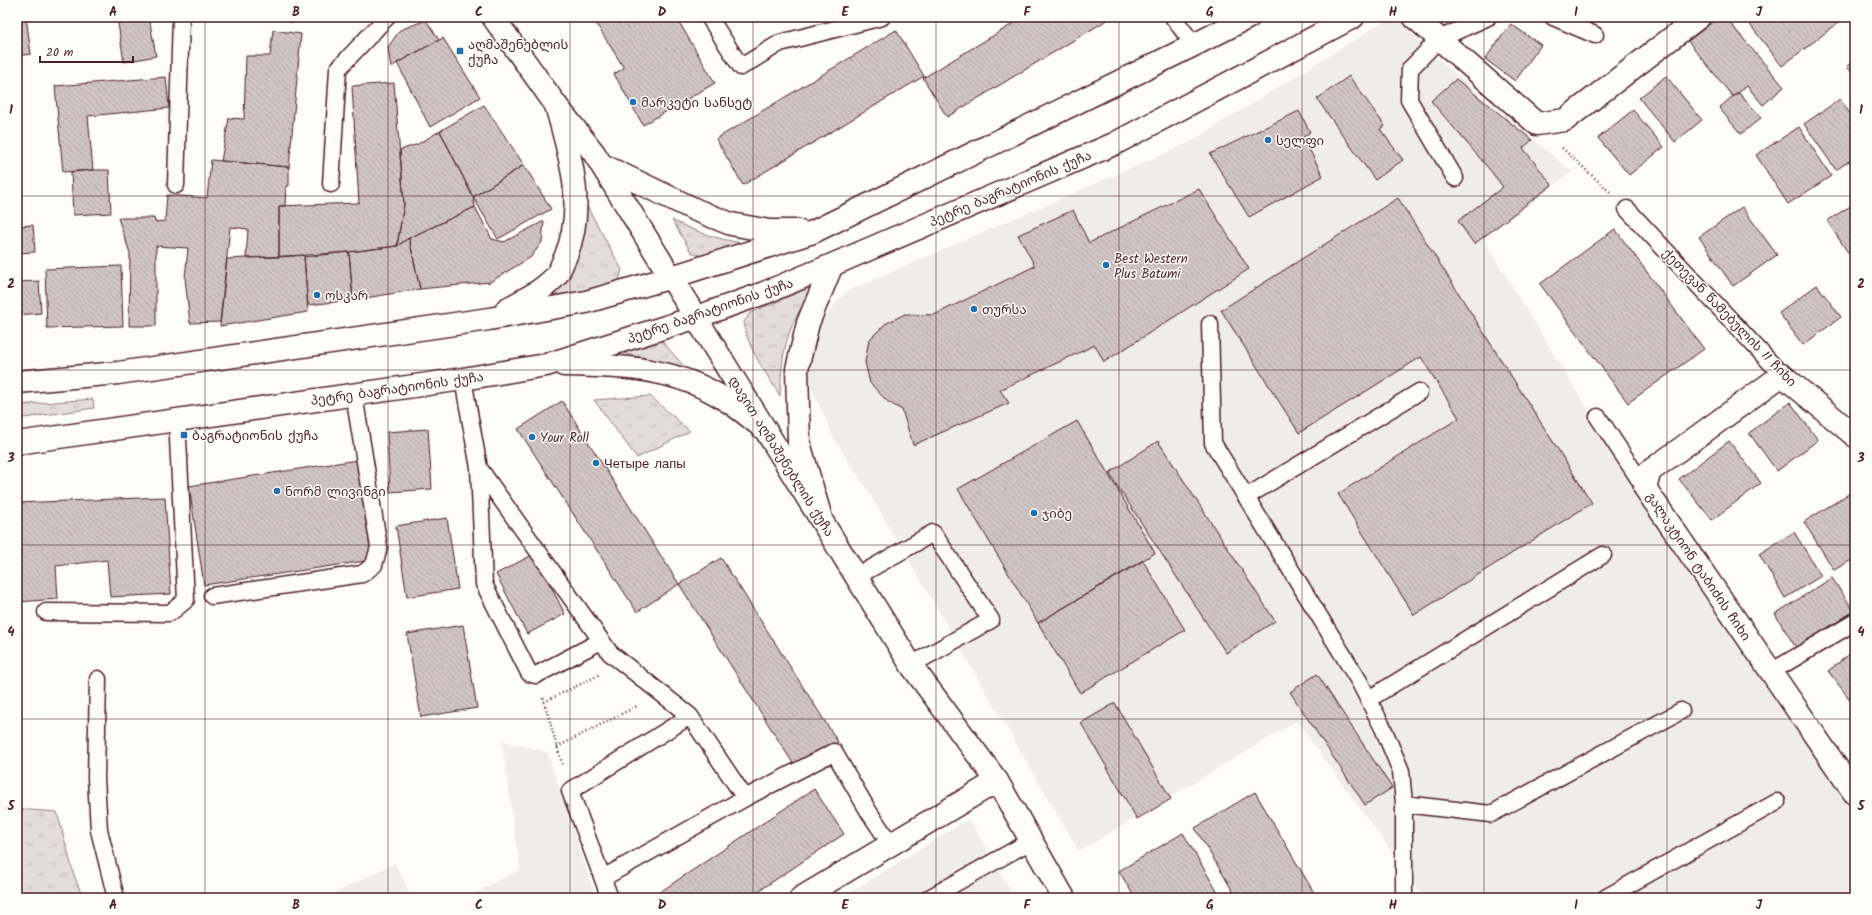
<svg xmlns="http://www.w3.org/2000/svg" width="1872" height="915" font-family="Kalam,'Noto Sans Georgian',sans-serif">
	<defs>
		<pattern id="grass-tufts" width="24" height="20" patternUnits="userSpaceOnUse"><rect width="24" height="20" fill="#e3dcda"/><path d="M3 7l-1-3M5 7V3M7 7l1-3M15 17l-1-3M17 17v-4M19 17l1-3" fill="none" stroke="#c4bcbb"/></pattern>
		<pattern id="building-back-hatch" width="6" height="6" patternUnits="userSpaceOnUse"><rect width="6" height="6" fill="#d0c5c4"/><path d="M-1 5l2 2M0 0l6 6M5-1l2 2" fill="none" stroke="#b4a9a9"/></pattern>
	</defs>
	<rect width="100%" height="100%" fill="#fdfcf7"/>
	<filter id="ink" filterUnits="userSpaceOnUse"><feTurbulence type="fractalNoise" baseFrequency=".025" numOctaves="2"/><feDisplacementMap in="SourceGraphic" scale="8" xChannelSelector="R" yChannelSelector="G"/><feConvolveMatrix kernelMatrix="1 2 1 2 8 2 1 2 1" color-interpolation-filters="sRGB"/></filter>
	<g filter="url(#ink)">
		<path fill="#f0ece8" d="M1391,17H1394L1437,58L1572,172L1483,239L1628,475L1855,817V898H1425L1297,721L1079,851L870,494L834,438L808,380L813,331L846,292L1189,143Z
			M502,741L547,752L596,898H466L520,869Z
			M969,819L1015,898H841Z
			M395,863L412,898H325Z"/>
		<path fill="url(#grass-tufts)" stroke="#967e82" d="M582,197L622,270L618,283L541,303Z
			M672,220C695,232 717,239 742,243L707,258L691,252Z
			M816,285C787,326 782,346 780,396C766,372 747,349 744,322L750,313Z
			M662,341L693,377L662,362L622,353Z
			M650,396L690,431L637,458L594,400Z
			M93,399L94,408L17,419V405Z
			M17,809L57,812L74,875L83,898H17Z"/>
		<path fill="url(#building-back-hatch)" stroke="#4a1f2b" d="M17,17H26L31,54L17,56Z
			M117,17H149L156,56L124,62Z
			M288,17H346L289,22Z
			M592,17H676L715,83L643,125L614,74L624,68Z
			M1024,17H1112L947,117L923,78Z
			M1719,17H1725L1784,87L1763,105L1747,86L1733,97L1688,41Z
			M1744,17H1846L1782,66Z
			M426,20L439,40L397,63L391,68L388,47L400,30Z
			M1511,24L1541,45L1515,81L1485,59Z
			M273,30L301,34L289,167L221,161L229,118L244,119L246,56H270Z
			M896,30L924,76L743,185L716,139Z
			M443,38L480,97L430,127L397,63Z
			M1855,60V76L1847,67Z
			M1349,76L1385,126L1380,129L1403,160L1375,180L1317,99Z
			M1666,76L1702,120L1675,142L1639,98Z
			M166,77L169,108L88,116L93,170L63,172L55,86Z
			M1456,79L1532,140L1523,148L1552,185L1474,244L1458,221L1503,187L1490,170L1431,101Z
			M394,83L404,204L397,246L349,252L279,257V206L359,203L352,86Z
			M1738,92L1761,118L1741,134L1719,108Z
			M1840,99L1855,121V157L1836,170L1804,124Z
			M484,105L524,165L473,197L440,131Z
			M1633,110L1664,147L1629,175L1598,138Z
			M1299,111L1310,132L1303,137L1323,176L1249,217L1210,154Z
			M1799,127L1831,176L1788,204L1756,155Z
			M440,131L473,197L475,207L409,238L397,246L404,204L400,150L418,144Z
			M211,160L289,167V186H286L285,206H279V257L246,258L248,229L230,227L220,322L190,323L185,278L188,248L156,246V326H129L130,253L118,218H154L155,222L165,221L167,195L207,198Z
			M524,165L551,209L498,239L473,197Z
			M93,170H109L111,213L73,215L71,172Z
			M1199,189L1249,269L1104,362L1095,345L1000,390L1009,403L913,445L902,410L887,401L870,383L865,362L869,340L885,324L905,314L934,315L1035,266L1018,235L1073,210L1089,243Z
			M1398,198L1592,503L1414,615L1338,494L1459,418L1421,357L1299,433L1221,310Z
			M1855,203V263L1827,221Z
			M475,207L492,239L504,242L544,221L542,242L531,257L490,282L420,289L409,238Z
			M1742,207L1777,255L1733,286L1699,237Z
			M33,225L35,252L17,253V226Z
			M1615,229L1704,349L1628,403L1540,284Z
			M409,238L420,289L353,300L349,252L397,246Z
			M349,252L353,300L308,305L304,257Z
			M304,255L308,312L220,326L227,259Z
			M121,266L123,326L47,328L45,269Z
			M39,281L41,313L17,315V282Z
			M1817,285L1841,317L1803,345L1779,313Z
			M562,401L679,584L637,612L518,429Z
			M1790,402L1818,440L1777,471L1749,433Z
			M1077,421L1155,553L1038,623L958,489Z
			M428,429L432,489L390,492L387,432Z
			M1158,441L1275,621L1226,653L1109,473Z
			M1729,441L1761,483L1712,520L1679,479Z
			M357,460L372,560L204,585L189,486Z
			M1855,490V558L1834,570L1804,522Z
			M165,497L171,594L110,597L107,560L56,566L58,599L17,602V503Z
			M447,518L458,589L407,597L396,526Z
			M1794,532L1821,576L1785,598L1759,554Z
			M534,554L565,614L527,634L496,574Z
			M721,558L838,742L796,768L679,584Z
			M1143,561L1185,630L1080,693L1038,623Z
			M1832,578L1854,611L1796,648L1775,614Z
			M463,625L477,708L421,717L407,634Z
			M1855,650V706L1828,671Z
			M1317,674L1392,788L1365,805L1290,692Z
			M1115,703L1171,799L1137,819L1081,723Z
			M814,789L844,834L748,898H651Z
			M1255,792L1317,898H1237L1195,828Z
			M1183,833L1221,898H1135L1119,871Z"/>
		<g fill="none" stroke-linecap="round" stroke-linejoin="round">
			<defs>
				<path id="service" d="M709,17L741,67L780,43L882,17
					M1173,17L1194,45
					M1553,17L1595,35
					M1455,178L1409,100L1410,69L1439,39L1488,17
					M331,184L338,69L387,17
					M176,185L181,17
					M1627,209L1782,375
					M1210,324L1213,443L1359,681L1383,728L1401,771L1404,804V898
					M463,379L479,468L484,584L529,673L536,675L601,641
					M1598,417L1645,488
					M479,468L610,653L690,716L570,791L610,898
					M1246,497L1419,392
					M856,577L933,533L991,620L911,665
					M212,596L362,574L374,565L379,547L354,395
					M46,612L170,613L186,600L177,419
					M1771,672L1855,622
					M98,679L96,778L99,830L116,898
					M1369,699L1603,555
					M690,716L745,798
					M1404,804L1491,814L1681,711
					M603,878L745,798L834,752L869,812L891,845
					M929,898L1031,841
					M1605,898L1777,802"/>
				<path id="minor" d="M1414,17L1537,124L1565,120L1699,17
					M1855,436L1782,375L1650,471L1645,488L1855,794
					M801,898L997,781"/>
				<path id="tertiary" d="M493,17L556,105L594,153L911,665L997,781L1064,898"/>
				<path id="primary" d="M602,165L696,210L731,224L769,231H798
					M507,309C524,300 542,291 555,277C560,272 562,263 565,258C587,206 570,156 556,105
					M564,365C622,366 675,367 726,400C739,408 751,418 763,428
					M17,382L118,373L489,319L586,302L672,277L813,232L1194,45L1249,17
					M17,443L463,379L546,365L697,317L764,293L832,265L1114,144L1353,17
					M821,518L799,443L797,369L808,323L832,265"/>
			</defs>
			<use href="#service" stroke="#4a1f2b" stroke-width="19"/>
			<use href="#minor" stroke="#4a1f2b" stroke-width="25"/>
			<use href="#tertiary" stroke="#4a1f2b" stroke-width="25"/>
			<use href="#primary" stroke="#4a1f2b" stroke-width="25"/>
			<path stroke="#4a1f2b" stroke-width="2.5" stroke-dasharray="1 3" stroke-linecap="butt" d="M1562,148L1610,192
				M543,698L563,767
				M544,702L599,675
				M557,747L637,706"/>
			<use href="#service" stroke="#fdfcf7" stroke-width="16"/>
			<use href="#minor" stroke="#fdfcf7" stroke-width="22"/>
			<use href="#tertiary" stroke="#fdfcf7" stroke-width="22"/>
			<use href="#primary" stroke="#fdfcf7" stroke-width="22"/>
		</g>
	</g>
	<path fill="none" stroke="#4a1f2b" stroke-width="1" stroke-opacity="0.55" d="M205,17V898M388,17V898M570,17V898M753,17V898M936,17V898M1119,17V898M1302,17V898M1484,17V898M1667,17V898M17,196H1855M17,370H1855M17,545H1855M17,719H1855"/>
	<g fill="#1f6fb2" stroke="#fdfcf7" stroke-width="1.5">
		<rect x="456" y="47" width="8" height="8" rx="2"/>
		<circle cx="633" cy="102" r="4"/>
		<circle cx="1268" cy="140" r="4"/>
		<circle cx="1106" cy="265" r="4"/>
		<circle cx="317" cy="295" r="4"/>
		<circle cx="974" cy="309" r="4"/>
		<rect x="180" y="431" width="8" height="8" rx="2"/>
		<circle cx="532" cy="437" r="4"/>
		<circle cx="596" cy="463" r="4"/>
		<circle cx="277" cy="491" r="4"/>
		<circle cx="1034" cy="513" r="4"/>
	</g>
	<g text-anchor="middle" stroke-width="3" stroke-linejoin="round" paint-order="stroke">
		<g font-size="13" fill="#4a1f2b" stroke="#fdfcf7" text-anchor="start">
			<text x="468" y="49">აღმაშენებლის<tspan x="468" dy="15">ქუჩა</tspan></text>
			<text x="641" y="107">მარკეტი სანსეტ</text>
			<text x="1276" y="145">სელფი</text>
			<text x="1114" y="263">Best Western<tspan x="1114" dy="15">Plus Batumi</tspan></text>
			<text x="325" y="300">ოსკარ</text>
			<text x="982" y="314">თურსა</text>
			<text x="192" y="440">ბაგრატიონის ქუჩა</text>
			<text x="540" y="442">Your Roll</text>
			<text x="604" y="468">Четыре лапы</text>
			<text x="285" y="496">ნორმ ლივინგი</text>
			<text x="1042" y="518">ჯიბე</text>
		</g>
		<g font-size="13" fill="#4a1f2b" stroke="#fdfcf7">
			<text transform="translate(1010 188) rotate(-23)" y="5">პეტრე ბაგრატიონის ქუჩა</text>
			<text transform="translate(710 310) rotate(-19)" y="5">პეტრე ბაგრატიონის ქუჩა</text>
			<text transform="translate(1730 317) rotate(46)" y="5">ქეთევან წამებულის II ჩიხი</text>
			<text transform="translate(397 388) rotate(-8)" y="5">პეტრე ბაგრატიონის ქუჩა</text>
			<text transform="translate(782 456) rotate(58)" y="5">დავით აღმაშენებლის ქუჩა</text>
			<text transform="translate(1699 566) rotate(56)" y="5">გალაკტიონ ტაბიძის ჩიხი</text>
		</g>
	</g>
	<rect width="1872" height="915" fill="none" stroke="#fdfcf7" stroke-width="44"/>
	<path d="M40 56v6h93v-6" fill="none" stroke="#4a1f2b" stroke-width="2"/>
	<text x="46" y="56" font-size="12" fill="#4a1f2b" stroke="#fdfcf7" stroke-width="3" paint-order="stroke">20 m</text>
	<rect x="22" y="22" width="1828" height="871" fill="none" stroke="#4a1f2b" stroke-width="1.5"/>
	<g font-size="13" text-anchor="middle" font-weight="bold" fill="#4a1f2b">
		<text x="113" y="16">A</text>
		<text x="296" y="16">B</text>
		<text x="479" y="16">C</text>
		<text x="662" y="16">D</text>
		<text x="845" y="16">E</text>
		<text x="1027" y="16">F</text>
		<text x="1210" y="16">G</text>
		<text x="1393" y="16">H</text>
		<text x="1576" y="16">I</text>
		<text x="1759" y="16">J</text>
		<text x="11" y="114">1</text>
		<text x="1861" y="114">1</text>
		<text x="11" y="288">2</text>
		<text x="1861" y="288">2</text>
		<text x="11" y="462">3</text>
		<text x="1861" y="462">3</text>
		<text x="11" y="636">4</text>
		<text x="1861" y="636">4</text>
		<text x="11" y="810">5</text>
		<text x="1861" y="810">5</text>
		<text x="113" y="909">A</text>
		<text x="296" y="909">B</text>
		<text x="479" y="909">C</text>
		<text x="662" y="909">D</text>
		<text x="845" y="909">E</text>
		<text x="1027" y="909">F</text>
		<text x="1210" y="909">G</text>
		<text x="1393" y="909">H</text>
		<text x="1576" y="909">I</text>
		<text x="1759" y="909">J</text>
	</g>
</svg>
